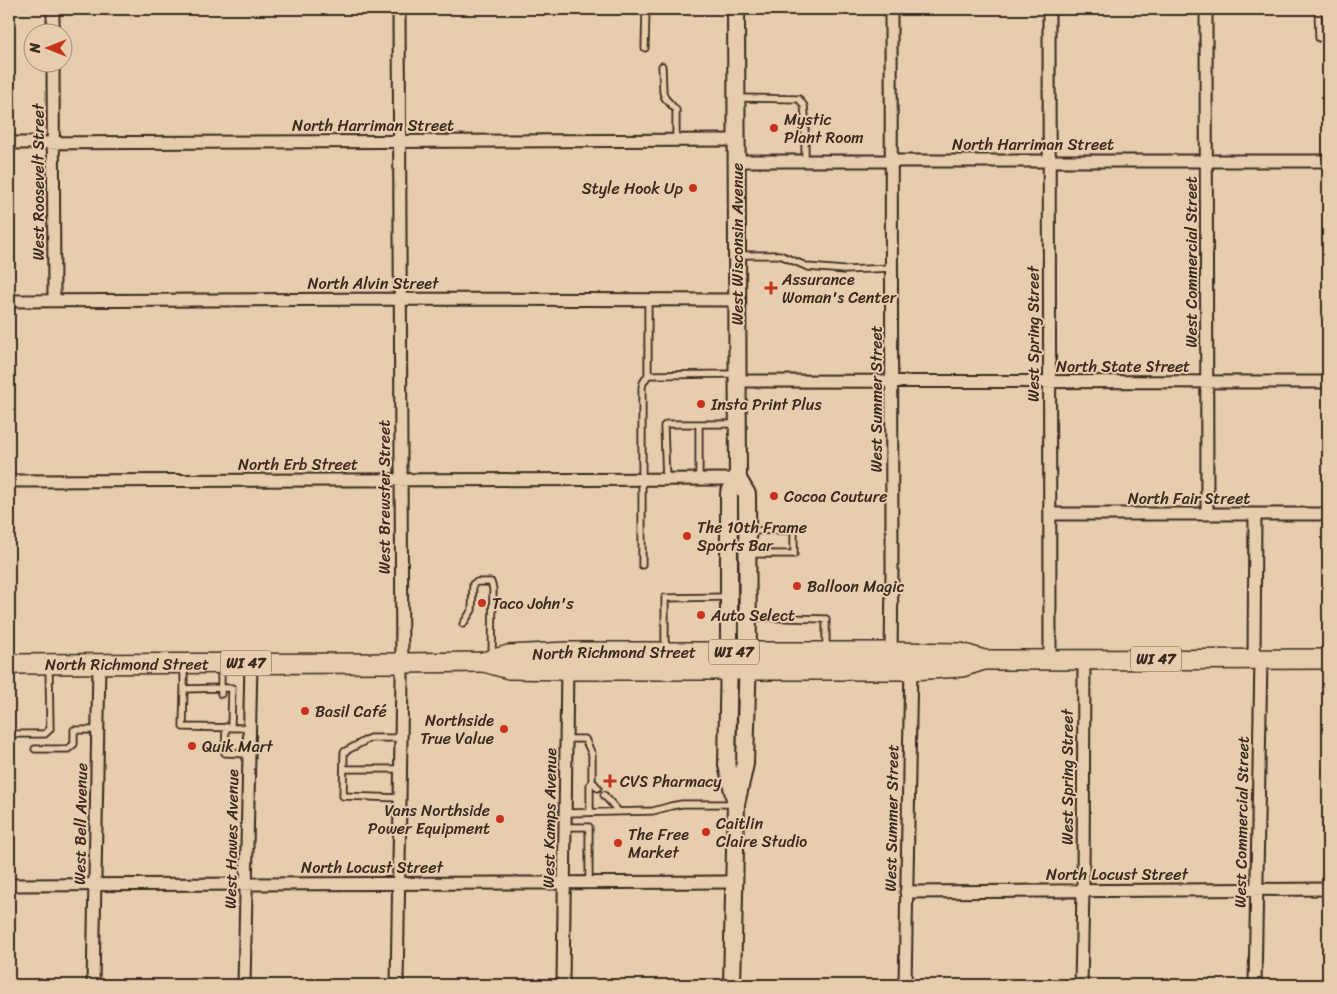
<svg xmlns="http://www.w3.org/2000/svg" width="1337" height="994" font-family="Sriracha,sans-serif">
	<rect width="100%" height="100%" fill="#e5cdae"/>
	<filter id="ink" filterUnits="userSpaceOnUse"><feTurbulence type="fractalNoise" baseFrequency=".02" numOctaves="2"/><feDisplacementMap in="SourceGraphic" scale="10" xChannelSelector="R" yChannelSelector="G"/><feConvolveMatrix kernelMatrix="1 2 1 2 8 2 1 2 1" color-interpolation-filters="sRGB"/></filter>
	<g filter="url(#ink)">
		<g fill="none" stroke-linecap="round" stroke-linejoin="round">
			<defs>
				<path id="service" d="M1318,9L1319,38
					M645,48L646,9
					M662,66L663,92L665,98L676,110V140
					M737,98L799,99L804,106L805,115V161
					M739,255H780L808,267L844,270L892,268
					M648,300V375L736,374
					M699,424V480
					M666,480L664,426L667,424H736
					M749,531L794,530V554H749
					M642,565V387L643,383L648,375
					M749,617L826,619V650
					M463,624L472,610L473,584L477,582H491L493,589L492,657
					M665,650V598L726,597
					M184,666V689L221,688V665
					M184,689L183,727L250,728
					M221,694V688H232L231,727
					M226,727L225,753L249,754
					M9,734H45L50,729L49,667
					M566,739H585L592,754V781L590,785V812
					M35,749H68L74,744V730H97
					M344,769H401
					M592,781L598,788
					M604,795L619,812
					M401,798L343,796L344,752L370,738H401
					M566,813L653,811L671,806L682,804H735
					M565,827H589V883"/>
				<path id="minor" d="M53,9V32
					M1049,9L1050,659
					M1206,9L1207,514
					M53,62L54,301
					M9,143L737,140
					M737,161H1328
					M9,301L400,299L737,300
					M737,381L1328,382
					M9,481L738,479
					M1050,514H1328
					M891,657L892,571L891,9
					M1254,659L1255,514
					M9,885L734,882
					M906,892L1328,889
					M93,985L99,664
					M244,985L251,663
					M397,985L402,679L399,9
					M563,985L567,666
					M905,985L911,664
					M1081,985L1083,890L1084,659
					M1255,985L1261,659"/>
				<path id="secondary" d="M736,804L745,764L748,652L747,494L738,479L736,9
					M732,985L736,804L727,765L729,652V493L738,479"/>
				<g id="primary">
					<path d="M484,662L509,669L567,670H911L962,667L984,660L1328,659"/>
					<path id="s1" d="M9,664L402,663L483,662L509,655L567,652H891L961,653L984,660"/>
				</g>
			</defs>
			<use href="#service" stroke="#3b2a1e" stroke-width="9"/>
			<use href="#minor" stroke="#3b2a1e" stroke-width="15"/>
			<use href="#secondary" stroke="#3b2a1e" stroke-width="20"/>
			<use href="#primary" stroke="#3b2a1e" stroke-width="22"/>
			<use href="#service" stroke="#e5cdae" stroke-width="5.5"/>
			<use href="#minor" stroke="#e5cdae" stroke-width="11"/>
			<use href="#secondary" stroke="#e5cdae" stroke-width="16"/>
			<use href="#primary" stroke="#e5cdae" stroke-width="19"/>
		</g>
	</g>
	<g fill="#c8321e" stroke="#e5cdae" stroke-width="2">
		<circle cx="774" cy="128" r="5"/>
		<circle cx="693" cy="188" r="5"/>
		<path d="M768.5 280.5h5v5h5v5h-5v5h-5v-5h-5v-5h5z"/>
		<circle cx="701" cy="404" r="5"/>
		<circle cx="774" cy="496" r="5"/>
		<circle cx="687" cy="536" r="5"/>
		<circle cx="797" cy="586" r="5"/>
		<circle cx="482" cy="603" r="5"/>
		<circle cx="701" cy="615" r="5"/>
		<circle cx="305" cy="711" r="5"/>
		<circle cx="504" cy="729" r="5"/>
		<circle cx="192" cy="746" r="5"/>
		<path d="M607.5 773.5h5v5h5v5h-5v5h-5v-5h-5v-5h5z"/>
		<circle cx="500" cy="819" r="5"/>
		<circle cx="706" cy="832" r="5"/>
		<circle cx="618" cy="843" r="5"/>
	</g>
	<g text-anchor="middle" stroke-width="4" stroke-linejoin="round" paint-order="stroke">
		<g fill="#e5cdae" stroke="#6e5b49" stroke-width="1">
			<rect x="709" y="639.5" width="50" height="25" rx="4"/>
			<rect x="1131" y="646.5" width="50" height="25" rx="4"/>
			<rect x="221" y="650.5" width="50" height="25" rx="4"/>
		</g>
		<g font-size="15" font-weight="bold" fill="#3b2a1e">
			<text x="734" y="657">WI 47</text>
			<text x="1156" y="664">WI 47</text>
			<text x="246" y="668">WI 47</text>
		</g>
		<g font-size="16" fill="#3b2a1e" stroke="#e5cdae" text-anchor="start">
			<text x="784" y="125">Mystic<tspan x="784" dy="18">Plant Room</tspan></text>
			<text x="683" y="194" text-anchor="end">Style Hook Up</text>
			<text x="782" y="285">Assurance<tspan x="782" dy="18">Woman's Center</tspan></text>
			<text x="711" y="410">Insta Print Plus</text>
			<text x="784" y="502">Cocoa Couture</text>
			<text x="697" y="533">The 10th Frame<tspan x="697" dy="18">Sports Bar</tspan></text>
			<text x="807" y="592">Balloon Magic</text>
			<text x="492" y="609">Taco John's</text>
			<text x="711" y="621">Auto Select</text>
			<text x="315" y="717">Basil Café</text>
			<text x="494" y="726" text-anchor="end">Northside<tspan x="494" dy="18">True Value</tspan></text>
			<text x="202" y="752">Quik Mart</text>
			<text x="620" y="787">CVS Pharmacy</text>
			<text x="490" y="816" text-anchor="end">Vans Northside<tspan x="490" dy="18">Power Equipment</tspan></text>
			<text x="716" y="829">Caitlin<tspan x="716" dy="18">Claire Studio</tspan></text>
			<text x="628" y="840">The Free<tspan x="628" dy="18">Market</tspan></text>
		</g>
		<g font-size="16" fill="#3b2a1e" stroke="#e5cdae">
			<text x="373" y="131">North Harriman Street</text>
			<text x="1033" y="150">North Harriman Street</text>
			<text transform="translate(38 182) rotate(-90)" y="6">West Roosevelt Street</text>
			<text transform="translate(737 244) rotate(-90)" y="6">West Wisconsin Avenue</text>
			<text transform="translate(1191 262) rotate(-90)" y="6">West Commercial Street</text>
			<text x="373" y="289">North Alvin Street</text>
			<text transform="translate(1033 334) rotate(-90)" y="6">West Spring Street</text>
			<text x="1123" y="372">North State Street</text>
			<text transform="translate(876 399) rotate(-90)" y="6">West Summer Street</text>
			<text x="298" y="470">North Erb Street</text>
			<text transform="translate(384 497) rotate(-90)" y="6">West Brewster Street</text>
			<text x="1189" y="504">North Fair Street</text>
			<text dy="6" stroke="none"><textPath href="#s1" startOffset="606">North Richmond Street</textPath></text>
			<text dy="6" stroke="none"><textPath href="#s1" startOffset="118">North Richmond Street</textPath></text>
			<text transform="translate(1067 777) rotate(-90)" y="6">West Spring Street</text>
			<text transform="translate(549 818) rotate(-89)" y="6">West Kamps Avenue</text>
			<text transform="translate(891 818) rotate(-89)" y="6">West Summer Street</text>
			<text transform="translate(1241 822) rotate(-89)" y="6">West Commercial Street</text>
			<text transform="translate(80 824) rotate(-89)" y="6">West Bell Avenue</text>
			<text transform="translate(231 839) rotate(-89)" y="6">West Hawes Avenue</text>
			<text x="372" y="873">North Locust Street</text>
			<text x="1117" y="880">North Locust Street</text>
		</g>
	</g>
	<rect width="1337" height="994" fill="none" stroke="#e5cdae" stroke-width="30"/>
	<rect x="15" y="15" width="1307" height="964" fill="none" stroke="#3b2a1e" stroke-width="2" filter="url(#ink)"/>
	<g transform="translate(48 48) rotate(270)"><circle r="24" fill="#e5cdae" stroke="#a18c74"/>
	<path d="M0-4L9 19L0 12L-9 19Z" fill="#c8321e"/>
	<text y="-8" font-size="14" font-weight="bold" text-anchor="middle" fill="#3b2a1e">N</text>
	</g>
</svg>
